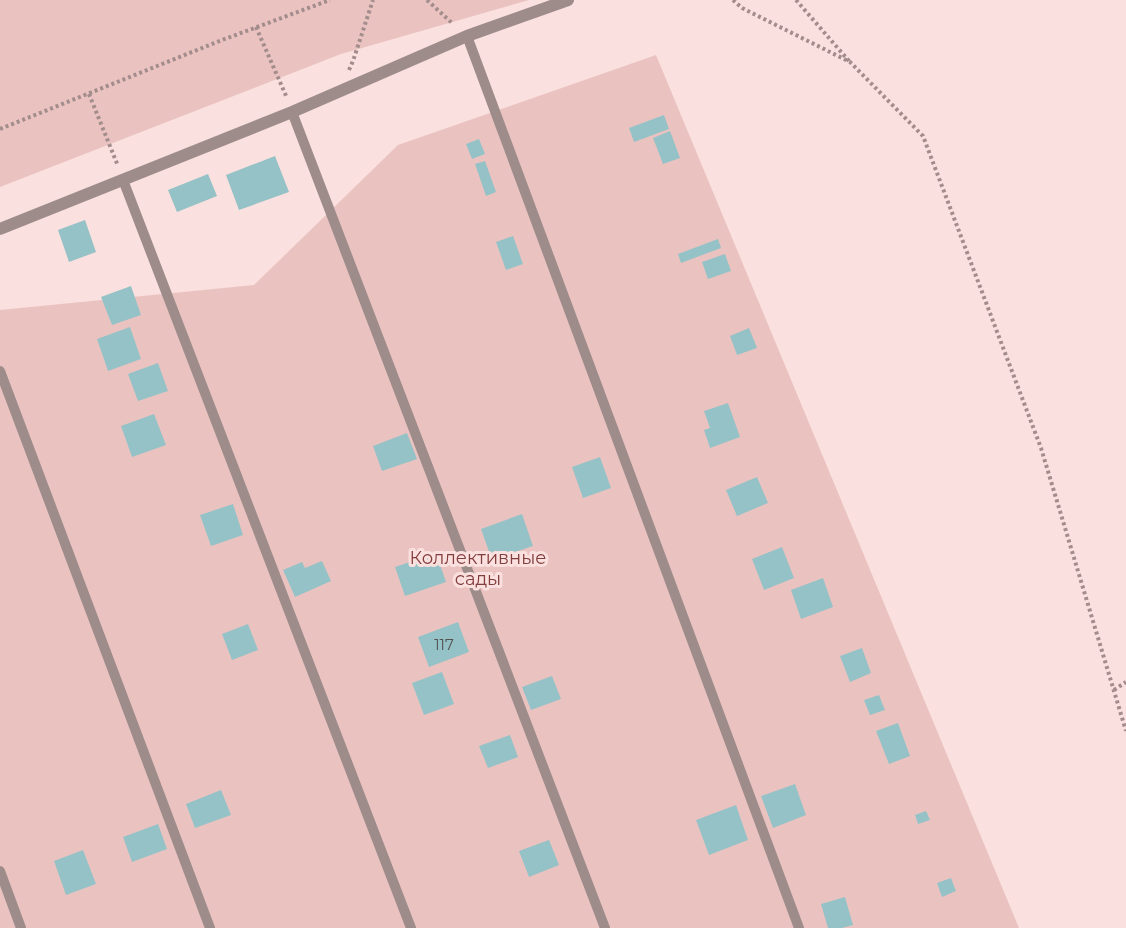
<svg xmlns="http://www.w3.org/2000/svg" width="1126" height="928" font-family="Montserrat,sans-serif">
	<rect width="100%" height="100%" fill="#fae0de"/>
	<path fill="#eac3c1" d="M0,0H529L341,54L0,187Z
		M656,55L1019,928H0V310L254,285L398,145Z"/>
	<path fill="#95c2c6" d="M664,115L669,129L634,142L629,128Z
		M670,131L680,158L663,164L653,138Z
		M479,139L485,154L472,159L466,144Z
		M275,156L289,192L239,210L226,175Z
		M485,161L496,192L486,196L475,164Z
		M208,174L217,196L177,212L168,190Z
		M85,220L96,252L69,262L58,230Z
		M513,236L523,264L506,270L496,242Z
		M718,239L721,248L681,263L678,254Z
		M725,254L731,271L708,279L702,262Z
		M131,286L141,315L112,325L101,297Z
		M130,327L141,359L108,371L97,339Z
		M749,328L757,348L737,355L730,336Z
		M158,363L168,391L138,401L128,374Z
		M728,403L740,437L710,448L704,430L710,428L704,411Z
		M154,414L166,445L132,457L121,426Z
		M407,433L417,459L382,471L373,446Z
		M600,457L611,488L583,498L572,467Z
		M757,477L768,503L737,516L726,490Z
		M233,504L243,535L211,546L200,515Z
		M522,514L533,546L492,560L481,529Z
		M782,547L794,578L764,590L752,559Z
		M436,553L446,582L405,596L395,567Z
		M322,561L331,581L295,597L283,570L302,562L305,568Z
		M823,578L833,607L801,619L791,590Z
		M458,622L469,652L429,667L418,637Z
		M248,624L258,650L232,660L222,634Z
		M862,648L871,673L850,682L840,656Z
		M442,672L454,704L424,715L412,683Z
		M552,676L561,699L531,710L522,687Z
		M879,695L885,710L870,715L864,700Z
		M898,723L910,756L889,764L876,731Z
		M510,735L518,757L488,768L479,746Z
		M795,784L806,815L773,828L761,796Z
		M221,790L231,815L195,828L186,804Z
		M736,805L748,840L709,855L696,820Z
		M926,811L930,820L918,824L915,815Z
		M158,824L167,849L132,862L123,837Z
		M549,840L559,865L529,877L519,851Z
		M83,850L96,884L66,895L54,861Z
		M951,878L956,891L942,897L937,883Z
		M845,897L853,925L842,928H828L821,904Z"/>
	<g fill="none" stroke-linecap="round" stroke-linejoin="round">
		<path stroke="#a38d8c" stroke-width="4" stroke-dasharray="3 3" stroke-linecap="butt" d="M427,0L453,24
			M733,0L742,8L850,62L923,136L1041,448L1126,731
			M796,0L849,61
			M256,27L287,98
			M349,70L353,61L373,0
			M89,94L118,166
			M0,129L222,40L330,0
			M1114,690L1126,682"/>
		<path stroke="#9e8c8b" stroke-width="10" d="M467,36L799,928
			M292,112L605,928
			M123,180L411,928
			M0,371L210,928
			M0,871L21,928"/>
		<path stroke="#9e8c8b" stroke-width="12" d="M0,229L292,112L467,36L568,0"/>
	</g>
	<g text-anchor="middle" stroke-width="6" stroke-linejoin="round" paint-order="stroke">
		<g font-size="15" fill="#545253">
			<text x="444" y="650">117</text>
		</g>
		<g font-size="18" fill="#823d3d" stroke="#fae0de">
			<text x="478" y="564">Коллективные<tspan x="478" dy="21">сады</tspan></text>
		</g>
	</g>
</svg>
